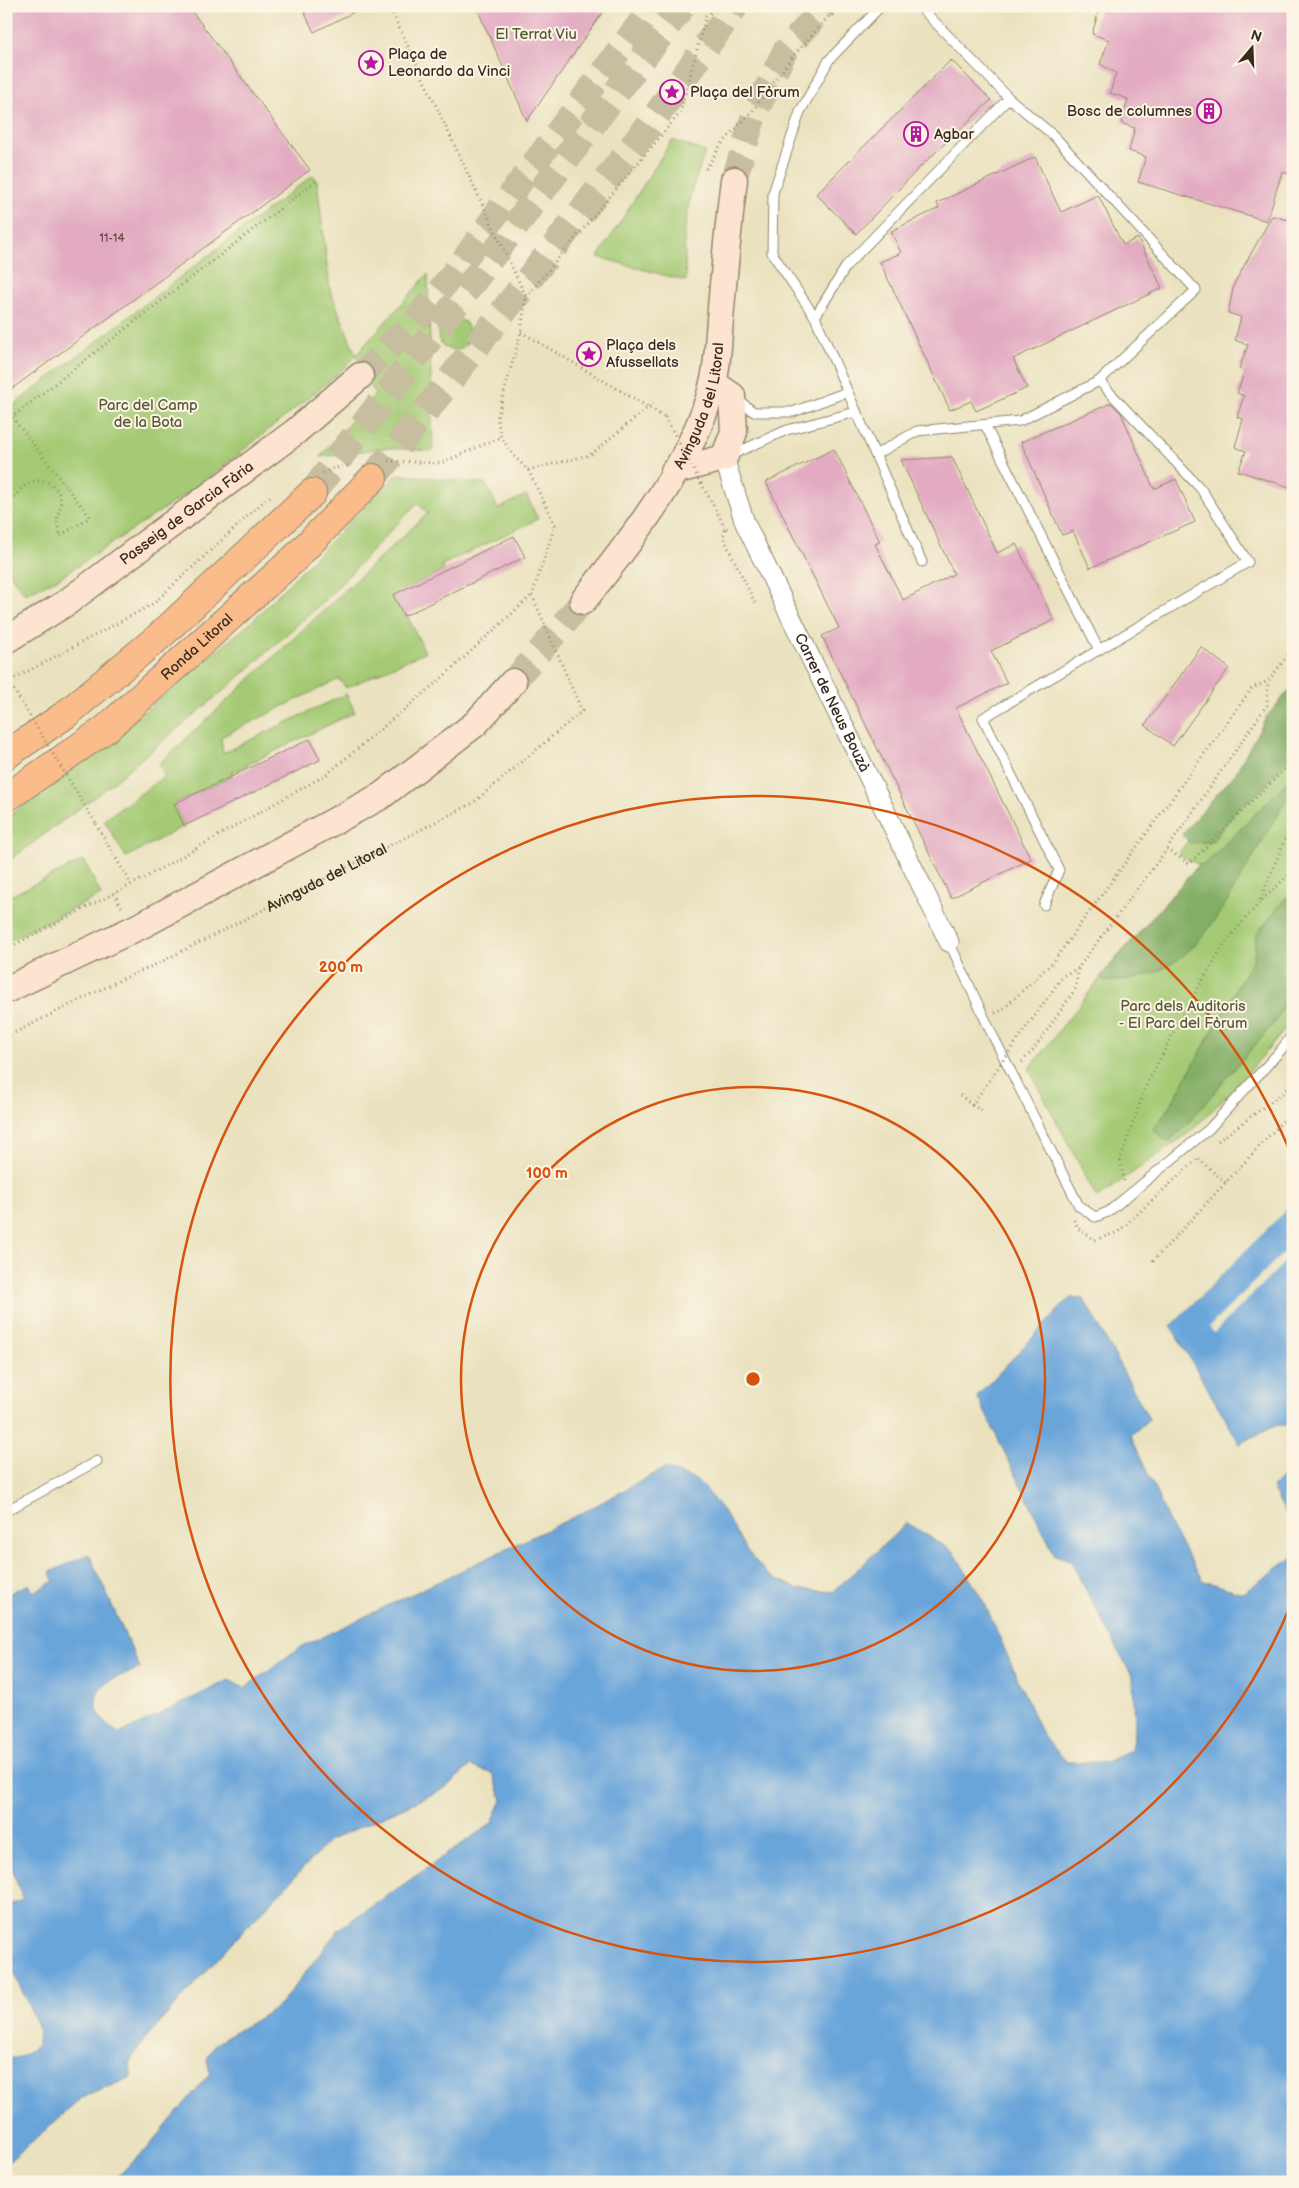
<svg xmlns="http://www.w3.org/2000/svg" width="1299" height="2188" font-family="'Balsamiq Sans',sans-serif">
	<rect width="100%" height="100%" fill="#fcf5e5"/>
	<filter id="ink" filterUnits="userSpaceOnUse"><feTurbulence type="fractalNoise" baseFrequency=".02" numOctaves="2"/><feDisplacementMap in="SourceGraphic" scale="10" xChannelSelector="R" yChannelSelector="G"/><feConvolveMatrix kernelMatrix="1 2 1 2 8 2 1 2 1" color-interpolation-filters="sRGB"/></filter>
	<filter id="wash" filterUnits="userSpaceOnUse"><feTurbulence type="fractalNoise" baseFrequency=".0096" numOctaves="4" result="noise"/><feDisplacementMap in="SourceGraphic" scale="20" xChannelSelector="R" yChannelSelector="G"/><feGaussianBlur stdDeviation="1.12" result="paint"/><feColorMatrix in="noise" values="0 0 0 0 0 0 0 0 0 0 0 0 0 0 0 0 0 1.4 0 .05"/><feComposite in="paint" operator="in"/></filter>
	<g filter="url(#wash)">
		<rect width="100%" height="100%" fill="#eae2bf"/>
		<path fill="#a4ca74" stroke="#707a49" d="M672,140L705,152L691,192L684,234L686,281L598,257Z
			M313,175L317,180L330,290L356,355L428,274L433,451L385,448L320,457L375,394L356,356L338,374L201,484L61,577L25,594L6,569V411Z
			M438 334a16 16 0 1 1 32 0a16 16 0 1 1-32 0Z
			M397,474L486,484L498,509L526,495L538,519L442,565L444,570L394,595L404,616L407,615L425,652L346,688L339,679L221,737L223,753L346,694L355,712L232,772V776L174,804L184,826L126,857L104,820L165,776L159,764L428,513L417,503L327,598L229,686L105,789L6,863V818L102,747L249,624Z
			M1293,699V1020L1236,1087L1190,1132L1097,1198L1029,1069L1113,962L1199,865L1178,854Z
			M84,860L101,895L6,942V898Z"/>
		<path fill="#83ae66" stroke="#5f6c42" d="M1293,686V753L1259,792L1237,809L1212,842L1190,843L1182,834L1235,774L1267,716Z
			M1293,776V788C1277,815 1261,843 1245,870C1212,929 1182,982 1105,981L1100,977L1199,865L1205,864Z
			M1293,893V989L1275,1022L1180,1132L1167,1142L1153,1129L1169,1108L1254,957L1256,935L1284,900Z"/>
		<path fill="#6aa5da" stroke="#52687c" d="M1293,1203V1424L1273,1426L1240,1444L1171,1326Z
			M1070,1298L1084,1299L1149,1419L1131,1435L1173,1531L1203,1581L1243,1593L1293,1557V2182H111L147,2149L210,2073L207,2059L214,2045L280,2005L339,1929L492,1823L502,1800L493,1774L470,1766L444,1789L329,1841L231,1944L144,2040L129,2063L132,2077L82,2098L6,2164V2058C20,2060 29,2053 38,2044L39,2028L6,1956V1906L23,1900L6,1850V1595L29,1584L33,1592L54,1581L50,1572L89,1554L140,1668C129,1673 113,1677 104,1685C86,1702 102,1724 119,1733L128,1730L229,1680L244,1688L299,1648L580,1514L665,1468L698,1481L724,1512L747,1551L768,1575L799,1589L833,1592L907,1523L954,1552L985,1604L1042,1735L1067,1762H1106L1131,1750L1135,1727L1133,1678L1070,1560L1055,1555L977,1396Z
			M1293,1469V1528L1272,1487Z"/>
		<path fill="#eae2bf" d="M1293,1200V1203L1171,1326L1170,1324Z
			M1293,1243V1254L1214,1333L1209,1327Z"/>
		<g id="blocks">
			<path fill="#e2abc2" d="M6,6H188L310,170L6,393Z
				M301,6H366L314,32Z
				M476,6H607L527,121Z
				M1112,6H1293V175L1282,172L1267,221L1138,182L1146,157L1129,151L1135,128L1121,123L1128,99L1110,93L1116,73L1100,64L1109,40L1092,34L1100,7L1111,11Z
				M951,60L991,100L920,167L856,234L816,194Z
				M1035,157L1061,212L1098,195L1123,245L1138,238L1162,288L1013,359L1027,388L976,411L971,401L950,410L880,262L901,253L891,231L939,208L937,203Z
				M1272,216L1293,221V488L1238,471L1246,451L1235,447L1243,419L1237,417L1244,396L1237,393L1245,371L1239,369L1248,345L1235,340L1241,317L1228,313L1234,284Z
				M1111,403L1121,413L1154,489L1176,479L1195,522L1090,568L1073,531L1062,535L1021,442Z
				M834,449L880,542L875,544L903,600L954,574L901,460L952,457L997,553L1016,544L1054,620L991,651L1007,683L956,708L1031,859L951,898L822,636L839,628L766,482Z
				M514,536L525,557L404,616L393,595Z
				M1201,647L1229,668L1173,746L1145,725Z
				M310,739L320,760L184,826L174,804Z"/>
		</g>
	</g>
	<g filter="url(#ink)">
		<use href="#blocks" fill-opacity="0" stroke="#92866e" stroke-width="1"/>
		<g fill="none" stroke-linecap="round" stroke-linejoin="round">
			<path stroke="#c7bd9f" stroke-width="26" stroke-dasharray="26 13" stroke-linecap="butt" d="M734,180L754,115L785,51L825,6
				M360,376L415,321L461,264L502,206L653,6
				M513,682L583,601"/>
			<path stroke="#c7bd9f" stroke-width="28" stroke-dasharray="28 14" stroke-linecap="butt" d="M373,478L648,127L735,6
				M312,493L682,6"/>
			<defs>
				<path id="lane" d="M881,6L829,60L800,112L773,193L772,253L815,317L922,562
					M815,317L847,265L1009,98L919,6
					M738,400L754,412H793L847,392
					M985,425L1099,650
					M731,455L787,430L856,412
					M875,455L917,431L1020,421L1099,381L1196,290L1054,136L1009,98
					M1044,905L1059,870L983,718L1248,562L1201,489L1099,381
					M949,942L991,1032L1079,1206L1095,1217L1108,1212L1209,1129L1281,1050L1293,1034
					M6,1511L97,1461"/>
				<g id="street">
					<path id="s2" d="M724,458L745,523L949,942"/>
				</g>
				<g id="secondary">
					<path d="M674,471L724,458L734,432L732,396L713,383"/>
					<path id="s3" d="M583,601C632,540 694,460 713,384C718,364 718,341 720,320C724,273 728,227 734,180"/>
					<path id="s4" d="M6,640L66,603L295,432L360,376"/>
					<path d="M6,990L144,924L381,796L475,724L513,682"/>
				</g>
				<g id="highway">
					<path d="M6,755L65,715L161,635L312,493"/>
					<path id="s5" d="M6,798L107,728L295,558L373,478"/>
				</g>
			</defs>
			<use href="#lane" stroke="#92866e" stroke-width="11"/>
			<use href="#street" stroke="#92866e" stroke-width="21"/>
			<use href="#secondary" stroke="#92866e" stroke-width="29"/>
			<use href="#highway" stroke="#92866e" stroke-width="30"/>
			<g stroke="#92866e" stroke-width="3" stroke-dasharray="1 4" stroke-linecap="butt">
				<path d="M706,169L720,146L753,110L794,55L838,6"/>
				<path d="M526,297L680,113L706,16L720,6"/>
				<path d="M521,332L665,417"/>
				<path d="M6,421L12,417"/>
				<path d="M388,461L441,463L501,437"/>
				<path d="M528,470L590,455L656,401"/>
				<path d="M323,473L334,468L352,465"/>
				<path d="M6,510C15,495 28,474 48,483C54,485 59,492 60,497C62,505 59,510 58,516C56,522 59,530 60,536L90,517L12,417L317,180"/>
				<path d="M727,529L725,527L723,537L755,603"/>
				<path d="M6,683L153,604L266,499L274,495"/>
				<path d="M96,824L131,884"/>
				<path d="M1167,849L1189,864L1293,761"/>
				<path d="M114,893L123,910"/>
				<path d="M1260,900L1293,820"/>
				<path d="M6,949L144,878L327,774L443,677L532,595"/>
				<path d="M995,1013L1001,1011L1053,962L1252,688L1268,681L1293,649"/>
				<path d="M1023,1032L1063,976L1078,968"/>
				<path id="s1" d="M6,1037L122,979L157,964L473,803L582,711L532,595L555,525L528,470L513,455L501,437L497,418L521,332L526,297L389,6"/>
				<path d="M1022,1062L1034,1049L1076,988L1078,968L1167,849L1267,705L1268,681"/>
				<path d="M972,1105L984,1112"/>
				<path d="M1218,1141L1284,1092L1293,1080"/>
				<path d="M1198,1159L1227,1183"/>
				<path d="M1124,1181L1120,1160L1146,1086L1184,1012L1225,943L1259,903L1293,871"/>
				<path d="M1074,1220L1078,1228L1095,1240L1118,1232L1198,1158"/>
				<path d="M1153,1261L1293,1110"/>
			</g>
			<use href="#lane" stroke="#fff" stroke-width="9"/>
			<use href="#street" stroke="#fff" stroke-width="19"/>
			<use href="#secondary" stroke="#fde4d0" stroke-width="26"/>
			<use href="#highway" stroke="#f9bc8a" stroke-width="28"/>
			<path stroke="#92866e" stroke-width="3" stroke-dasharray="1 4" stroke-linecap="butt" d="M665,417L725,527
				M6,677L96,824
				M960,1095L972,1105L1023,1032"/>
		</g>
	</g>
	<g fill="none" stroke="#d7540e" stroke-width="2.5">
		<circle cx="753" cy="1379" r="292"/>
		<path d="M1292 1602A583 583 0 1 1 1292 1156"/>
	</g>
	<defs>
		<symbol id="sight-ring" viewBox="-11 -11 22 22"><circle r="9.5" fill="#fcf5e5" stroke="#b5179e" stroke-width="1.5"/><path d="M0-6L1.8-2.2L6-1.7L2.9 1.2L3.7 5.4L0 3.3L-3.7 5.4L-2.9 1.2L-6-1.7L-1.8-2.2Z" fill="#b5179e"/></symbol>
		<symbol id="building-ring" viewBox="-11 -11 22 22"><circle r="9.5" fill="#fcf5e5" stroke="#b5179e" stroke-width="1.5"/><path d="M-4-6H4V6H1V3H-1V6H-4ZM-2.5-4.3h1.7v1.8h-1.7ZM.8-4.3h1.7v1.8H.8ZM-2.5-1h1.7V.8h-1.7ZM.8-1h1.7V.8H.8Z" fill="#b5179e"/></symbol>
	</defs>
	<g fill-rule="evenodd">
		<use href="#sight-ring" x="357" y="49" width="28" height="28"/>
		<use href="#sight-ring" x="658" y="78" width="28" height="28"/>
		<use href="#building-ring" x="1195" y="97" width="28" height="28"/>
		<use href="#building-ring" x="902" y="120" width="28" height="28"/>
		<use href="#sight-ring" x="575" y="340" width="28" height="28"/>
	</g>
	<g text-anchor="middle" stroke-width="4" stroke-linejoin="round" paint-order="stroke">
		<g font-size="12" fill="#654a47">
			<text x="112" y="242">11-14</text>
		</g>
		<g font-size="15" fill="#5a5a38" stroke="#fcf5e5">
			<text x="536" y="39">El Terrat Viu</text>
			<text x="148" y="410">Parc del Camp<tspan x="148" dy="17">de la Bota</tspan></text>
			<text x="1183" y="1011">Parc dels Auditoris<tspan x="1183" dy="17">- El Parc del Fòrum</tspan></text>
		</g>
		<g font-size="15" fill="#3b2a1e" stroke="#fcf5e5" text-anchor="start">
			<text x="388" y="59">Plaça de<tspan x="388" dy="17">Leonardo da Vinci</tspan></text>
			<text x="690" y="97">Plaça del Fòrum</text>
			<text x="1192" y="116" text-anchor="end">Bosc de columnes</text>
			<text x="934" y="139">Agbar</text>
			<text x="606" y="350">Plaça dels<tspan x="606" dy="17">Afussellats</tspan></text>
		</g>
		<g font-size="15" fill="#3b2a1e" stroke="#fcf5e5">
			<text dy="5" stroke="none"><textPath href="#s3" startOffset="230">Avinguda del Litoral</textPath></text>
			<text dy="5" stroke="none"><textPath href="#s4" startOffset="221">Passeig de Garcia Fària</textPath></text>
			<text dy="5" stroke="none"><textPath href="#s5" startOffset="244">Ronda Litoral</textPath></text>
			<text dy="5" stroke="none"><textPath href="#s2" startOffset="268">Carrer de Neus Bouzà</textPath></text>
			<text dy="5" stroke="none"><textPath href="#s1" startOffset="358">Avinguda del Litoral</textPath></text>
		</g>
	</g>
	<circle cx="753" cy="1379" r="8" fill="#d7540e" stroke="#fcf5e5" stroke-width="2.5"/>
	<g font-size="15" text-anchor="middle" font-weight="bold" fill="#d7540e" stroke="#fcf5e5" stroke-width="4" stroke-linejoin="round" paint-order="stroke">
		<text x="341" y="972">200 m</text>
		<text x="547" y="1178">100 m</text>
	</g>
	<rect width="1299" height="2188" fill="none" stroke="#fcf5e5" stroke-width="25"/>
	<g transform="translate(1252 48) rotate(19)" stroke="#fcf5e5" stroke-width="4" paint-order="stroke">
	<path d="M0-4L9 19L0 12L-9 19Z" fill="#3b2a1e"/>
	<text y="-8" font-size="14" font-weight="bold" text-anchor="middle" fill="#3b2a1e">N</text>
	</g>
</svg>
